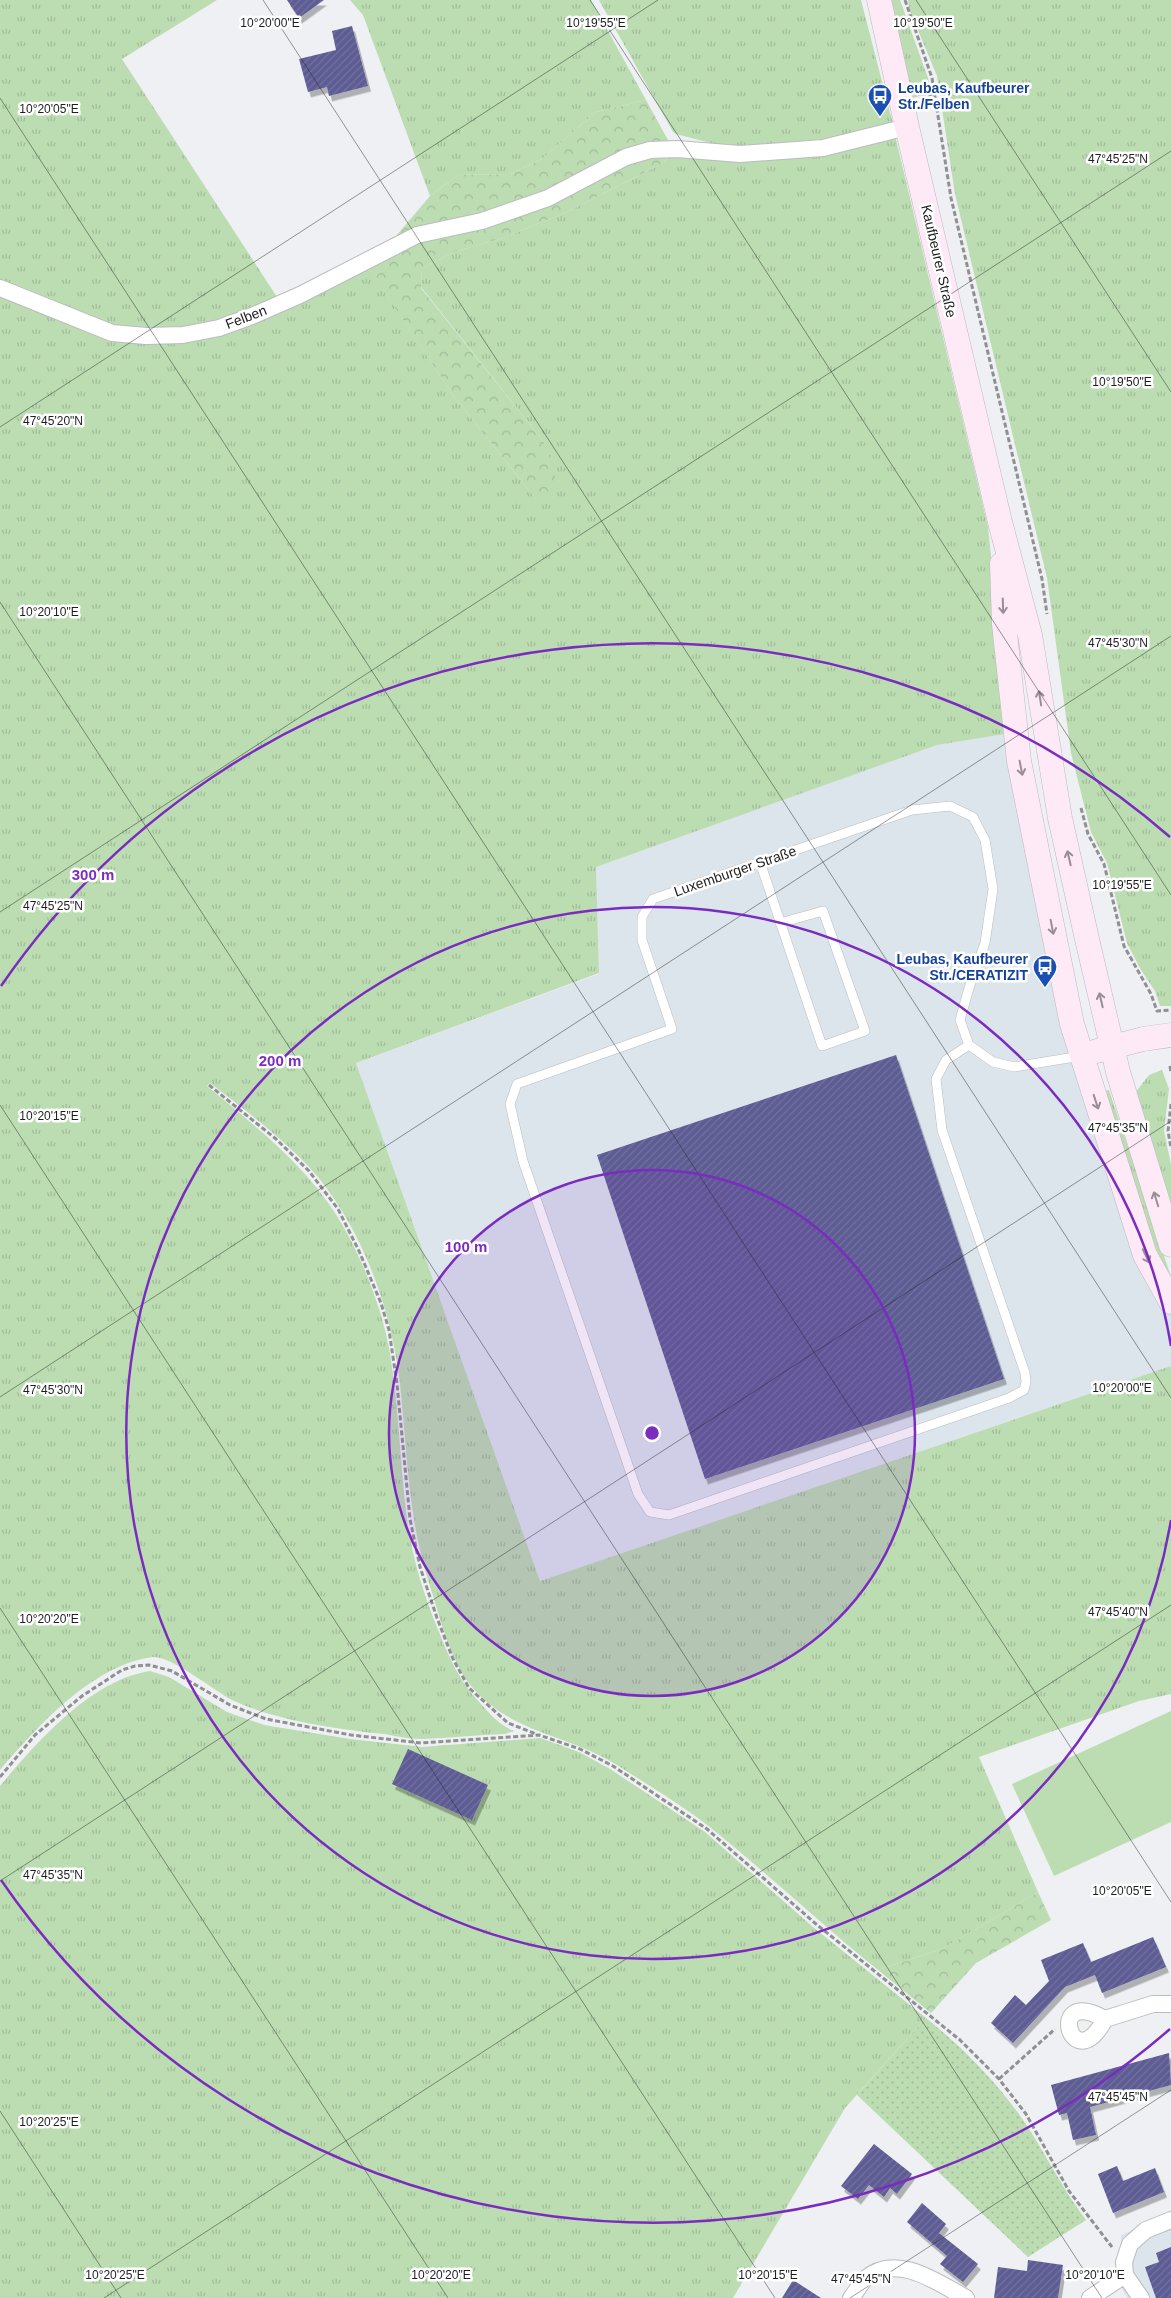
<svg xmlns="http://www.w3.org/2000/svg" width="1171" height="2298" font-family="Arial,sans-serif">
	<defs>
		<pattern id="grass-tufts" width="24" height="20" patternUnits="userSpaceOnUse" patternTransform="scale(1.25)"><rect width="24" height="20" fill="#bcdcb2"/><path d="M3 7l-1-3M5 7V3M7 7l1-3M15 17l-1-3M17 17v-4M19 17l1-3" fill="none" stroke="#a1bc99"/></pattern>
		<pattern id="forest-crowns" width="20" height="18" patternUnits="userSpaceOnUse" patternTransform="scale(1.25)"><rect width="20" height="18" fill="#bcdcb2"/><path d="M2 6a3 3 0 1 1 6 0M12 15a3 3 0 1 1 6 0" fill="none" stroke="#a1bc99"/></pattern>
		<pattern id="park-dots" width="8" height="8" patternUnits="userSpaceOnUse" patternTransform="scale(1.25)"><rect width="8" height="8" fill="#bcdcb2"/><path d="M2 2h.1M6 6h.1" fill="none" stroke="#a1bc99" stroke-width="1.8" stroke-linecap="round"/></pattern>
		<pattern id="building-hatch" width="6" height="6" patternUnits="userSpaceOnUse" patternTransform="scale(1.25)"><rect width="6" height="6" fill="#5d5b94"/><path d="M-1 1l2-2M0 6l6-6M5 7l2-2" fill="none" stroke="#74739e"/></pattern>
		<filter id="shadow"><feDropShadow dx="3" dy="5.5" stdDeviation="0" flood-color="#0004"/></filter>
	</defs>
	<rect width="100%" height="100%" fill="#eef0f3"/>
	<path fill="#dce4ec" d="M1005,734L1073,1051L1171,1313V1366L540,1581L356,1063L599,974L596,867L937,745Z
		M1171,2213V2298H1127L1122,2289L1121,2235Z"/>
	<path fill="url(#grass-tufts)" d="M0,0H217L122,59L277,297L251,312L183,329L147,331L112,326L0,282Z
		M350,0H591L646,100L596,112L542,159L510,174L458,175L430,196L363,15Z
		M599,0H861L893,124L823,144L741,151L676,134L673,132Z
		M890,0H900L928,78L931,93L912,98Z
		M908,0H1171V1006H1160L1155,991L1141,970L1127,943L1107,863L1091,832L1071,753L1047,578L955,194L937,76L910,11Z
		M895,135L988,527L998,624L1005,734L937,745L596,867L599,973L356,1063L540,1581L1171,1366V1694L1139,1701L979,1757L1038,1892L942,1949L878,1970C821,1924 768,1874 711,1828C682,1805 648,1785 617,1765C568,1734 512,1734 472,1687C449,1659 440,1617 429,1583C408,1519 407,1450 400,1384C392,1310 361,1224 310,1168C280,1136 245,1110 210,1083L207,1086C267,1136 324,1179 357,1253C372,1285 384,1319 390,1353C399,1408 400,1464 407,1519C412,1557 424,1596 439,1632C449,1658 460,1682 480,1703C491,1715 499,1725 514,1731L505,1734C477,1735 449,1738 421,1739C409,1739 396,1736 384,1734C337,1729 274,1720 232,1700C215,1691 170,1655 153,1657C92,1665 38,1726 0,1770V295L112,338L185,340L367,265L453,395L536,499L546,445L421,287L422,269L453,252L503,238L567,212L663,163L674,151Z
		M1162,1070L1169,1089L1164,1131L1171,1165V1211L1135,1093L1149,1075Z
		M1109,1090L1171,1277V1295L1098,1092Z
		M150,1671L169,1677L227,1712L264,1725L350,1739L422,1747L540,1738L579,1752L610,1769L705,1832L813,1927L926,2018L845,2108L733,2298H0V1786C37,1742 91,1680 150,1671Z"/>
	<path fill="url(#forest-crowns)" d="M646,100L674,151L663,163L567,212L503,238L453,252L422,269L421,288L546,445L559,489L536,499L453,395L360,255L396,236L430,196L458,175L510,174L542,159L596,112Z
		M1038,1892L1051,1920L976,1963L931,2013L878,1970L942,1949Z"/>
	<path fill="url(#park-dots)" d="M926,2018C962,2047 994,2079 1021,2117C1044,2150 1061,2187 1086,2220L1028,2257L857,2095Z"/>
	<path fill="#bcdcb2" d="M1171,1711V1822L1054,1876L1012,1784Z"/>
	<path fill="url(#building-hatch)" filter="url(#shadow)" d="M287,0H324L299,18Z
		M352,26L368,86L329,96L327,87L308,92L299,59L336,50L332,31Z
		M896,1055L1004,1379L705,1479L597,1155Z
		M408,1749L488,1785L472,1820L392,1784Z
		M1153,1937L1166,1967L1102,1993L1095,1975L1065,1987L1013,2043L991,2023L1015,1995L1026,2005L1049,1981L1041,1960L1083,1943L1091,1962Z
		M1169,2053L1171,2085L1090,2107L1096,2135L1073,2140L1067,2113L1059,2115L1051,2085Z
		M874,2144L912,2174L897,2194L890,2188L884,2197L869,2185L858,2199L841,2186Z
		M1117,2166L1123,2181L1155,2168L1164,2192L1113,2213L1098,2174Z
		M922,2203L946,2224L939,2233L978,2264L963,2282L940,2264L947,2256L907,2222Z
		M1171,2247V2298H1156L1145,2267L1159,2262L1156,2253Z
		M1028,2260L1063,2265L1058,2298H994L998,2267L1027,2271Z
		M793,2280L821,2298H782Z"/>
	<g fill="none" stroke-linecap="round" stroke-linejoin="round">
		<defs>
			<path id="lane" d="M760,862L822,1046L865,1031L823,911L780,923
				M969,1045L946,1060L936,1079L942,1130L1025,1373L1026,1382L1024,1390L1009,1398L669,1515L650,1512L638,1494L523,1161L510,1104L517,1084L672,1029L642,940V917L653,899L912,810L950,806L973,817L985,840L993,889L985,943L969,988L960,1020L969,1045L993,1062L1014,1067L1081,1056"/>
			<path id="street" d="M0,288L112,333L146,336L183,335L219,328L252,316L300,295L417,235L482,221L548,198L626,157L650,150L677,149L740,154L823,148L907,127
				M1105,2019C1044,1984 1072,2082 1105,2019L1153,2004H1171
				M851,2298C856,2292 860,2284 865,2279C896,2252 937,2282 966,2298
				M1090,2298L1125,2275
				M1141,2298L1125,2275L1124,2262L1130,2244L1146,2230L1171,2220"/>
			<path id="secondary" d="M879,0L907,127L1000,522L1030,635L1060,818L1087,939L1118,1072L1171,1245
				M1002,564L1004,624L1019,761L1072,1024L1145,1255L1171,1302
				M1097,1051L1143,1039L1171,1035"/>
		</defs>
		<use href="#lane" stroke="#babcbe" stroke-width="10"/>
		<use href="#street" stroke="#babcbe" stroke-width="18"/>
		<use href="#secondary" stroke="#babcbe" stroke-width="25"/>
		<path stroke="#8e9092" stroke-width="3" stroke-dasharray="5 2.5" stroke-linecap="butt" d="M905,0L932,78L951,198L1042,579L1047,614
			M921,97L935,93
			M1081,808L1088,834L1104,864L1124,946L1151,994L1157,1011L1171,1010
			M1170,1066L1171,1073
			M209,1085L276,1139L309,1171L338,1209L359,1251L381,1303L389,1330L397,1384L410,1519L420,1567L437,1618L453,1659L469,1688L508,1723L536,1734
			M1171,1104L1168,1131L1171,1148
			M0,1777L35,1735L82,1696L122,1670L135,1666L149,1665L172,1671L230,1705L266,1719L351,1735L421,1743L539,1735L580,1749L613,1766L707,1829L816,1924L960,2040L999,2079L1026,2114L1069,2191L1112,2247
			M999,2079L1055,2029"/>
		<use href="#lane" stroke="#fff" stroke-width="9"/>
		<use href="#street" stroke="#fff" stroke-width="16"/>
		<use href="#secondary" stroke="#fee9f7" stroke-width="24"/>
	</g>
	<defs><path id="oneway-shaft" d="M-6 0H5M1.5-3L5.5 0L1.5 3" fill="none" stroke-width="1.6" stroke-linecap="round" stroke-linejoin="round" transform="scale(1.25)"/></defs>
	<g stroke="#998e96">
		<use href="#oneway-shaft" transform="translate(1003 606) rotate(88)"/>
		<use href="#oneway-shaft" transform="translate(1040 698) rotate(-99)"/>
		<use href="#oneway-shaft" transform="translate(1021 768) rotate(79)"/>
		<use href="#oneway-shaft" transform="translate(1069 858) rotate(-103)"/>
		<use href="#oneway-shaft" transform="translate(1052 927) rotate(79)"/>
		<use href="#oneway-shaft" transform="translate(1101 1000) rotate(-103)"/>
		<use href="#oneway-shaft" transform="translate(1096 1102) rotate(72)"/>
		<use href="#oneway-shaft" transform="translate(1156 1199) rotate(-107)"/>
		<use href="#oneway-shaft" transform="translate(1146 1256) rotate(65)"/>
	</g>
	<path fill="none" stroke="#1d1e1f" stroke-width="1" stroke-opacity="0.45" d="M263,0L1171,1398M590,0L1171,895M916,0L1171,392M0,98L1171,1902M0,427L658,0M0,602L1102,2298M0,912L1171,151M0,1105L775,2298M0,1397L1171,636M0,1608L448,2298M0,1881L1171,1121M0,2111L121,2298M104,2298L1171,1605M850,2298L1171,2090"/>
	<circle cx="652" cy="1433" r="263" fill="#7b2cbf" fill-opacity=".12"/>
	<g fill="none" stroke="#7b2cbf" stroke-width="2.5">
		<circle cx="652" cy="1433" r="263"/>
		<path d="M1171 1520A526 526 0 1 1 1171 1346"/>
		<path d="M1170 2029A790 790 0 0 1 1 1880M1 986A790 790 0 0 1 1170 837"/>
	</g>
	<defs>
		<symbol id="bus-pin" viewBox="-11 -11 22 30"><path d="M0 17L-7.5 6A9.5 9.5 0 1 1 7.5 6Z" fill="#1a4fb4" stroke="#fff"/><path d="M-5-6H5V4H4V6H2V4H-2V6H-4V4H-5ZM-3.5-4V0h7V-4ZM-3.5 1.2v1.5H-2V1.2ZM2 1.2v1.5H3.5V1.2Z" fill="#fff"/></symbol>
	</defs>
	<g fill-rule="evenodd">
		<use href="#bus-pin" x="866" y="82" width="28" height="38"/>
		<use href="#bus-pin" x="1031" y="953" width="28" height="38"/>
	</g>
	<g text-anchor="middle" stroke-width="5" stroke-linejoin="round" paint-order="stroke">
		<g font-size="14" font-weight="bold" fill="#164399" stroke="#fff" text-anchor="start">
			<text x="898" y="93">Leubas, Kaufbeurer<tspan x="898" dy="16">Str./Felben</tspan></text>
			<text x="1028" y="964" text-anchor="end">Leubas, Kaufbeurer<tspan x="1028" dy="16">Str./CERATIZIT</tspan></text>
		</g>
		<g font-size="14" fill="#1d1e1f" stroke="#fff">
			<text transform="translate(939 261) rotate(77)" y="5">Kaufbeurer Straße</text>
			<text transform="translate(246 317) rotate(-21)" y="5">Felben</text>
			<text transform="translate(735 871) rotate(-19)" y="5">Luxemburger Straße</text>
		</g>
	</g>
	<g font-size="12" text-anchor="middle" fill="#1d1e1f" stroke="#fff" stroke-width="5" stroke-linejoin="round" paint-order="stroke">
		<text x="270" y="27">10°20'00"E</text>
		<text x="923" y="27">10°19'50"E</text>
		<text x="596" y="27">10°19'55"E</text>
		<text x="49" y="113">10°20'05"E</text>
		<text x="1118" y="163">47°45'25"N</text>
		<text x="1122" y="386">10°19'50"E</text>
		<text x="53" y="425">47°45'20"N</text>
		<text x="49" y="616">10°20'10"E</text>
		<text x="1118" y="647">47°45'30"N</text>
		<text x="1122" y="889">10°19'55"E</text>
		<text x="53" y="910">47°45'25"N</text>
		<text x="49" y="1120">10°20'15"E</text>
		<text x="1118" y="1132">47°45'35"N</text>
		<text x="1122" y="1392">10°20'00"E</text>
		<text x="53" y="1394">47°45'30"N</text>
		<text x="1118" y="1616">47°45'40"N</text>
		<text x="49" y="1623">10°20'20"E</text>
		<text x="53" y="1879">47°45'35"N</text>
		<text x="1122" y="1895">10°20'05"E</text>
		<text x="1118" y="2101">47°45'45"N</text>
		<text x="49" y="2126">10°20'25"E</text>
		<text x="115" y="2279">10°20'25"E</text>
		<text x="441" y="2279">10°20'20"E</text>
		<text x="768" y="2279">10°20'15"E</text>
		<text x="1095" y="2279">10°20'10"E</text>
		<text x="861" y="2283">47°45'45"N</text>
	</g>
	<circle cx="652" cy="1433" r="8" fill="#7b2cbf" stroke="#fff" stroke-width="2.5"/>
	<g font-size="15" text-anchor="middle" font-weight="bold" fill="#7b2cbf" stroke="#fff" stroke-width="5" stroke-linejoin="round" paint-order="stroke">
		<text x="93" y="880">300 m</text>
		<text x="280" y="1066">200 m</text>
		<text x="466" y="1252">100 m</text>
	</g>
</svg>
